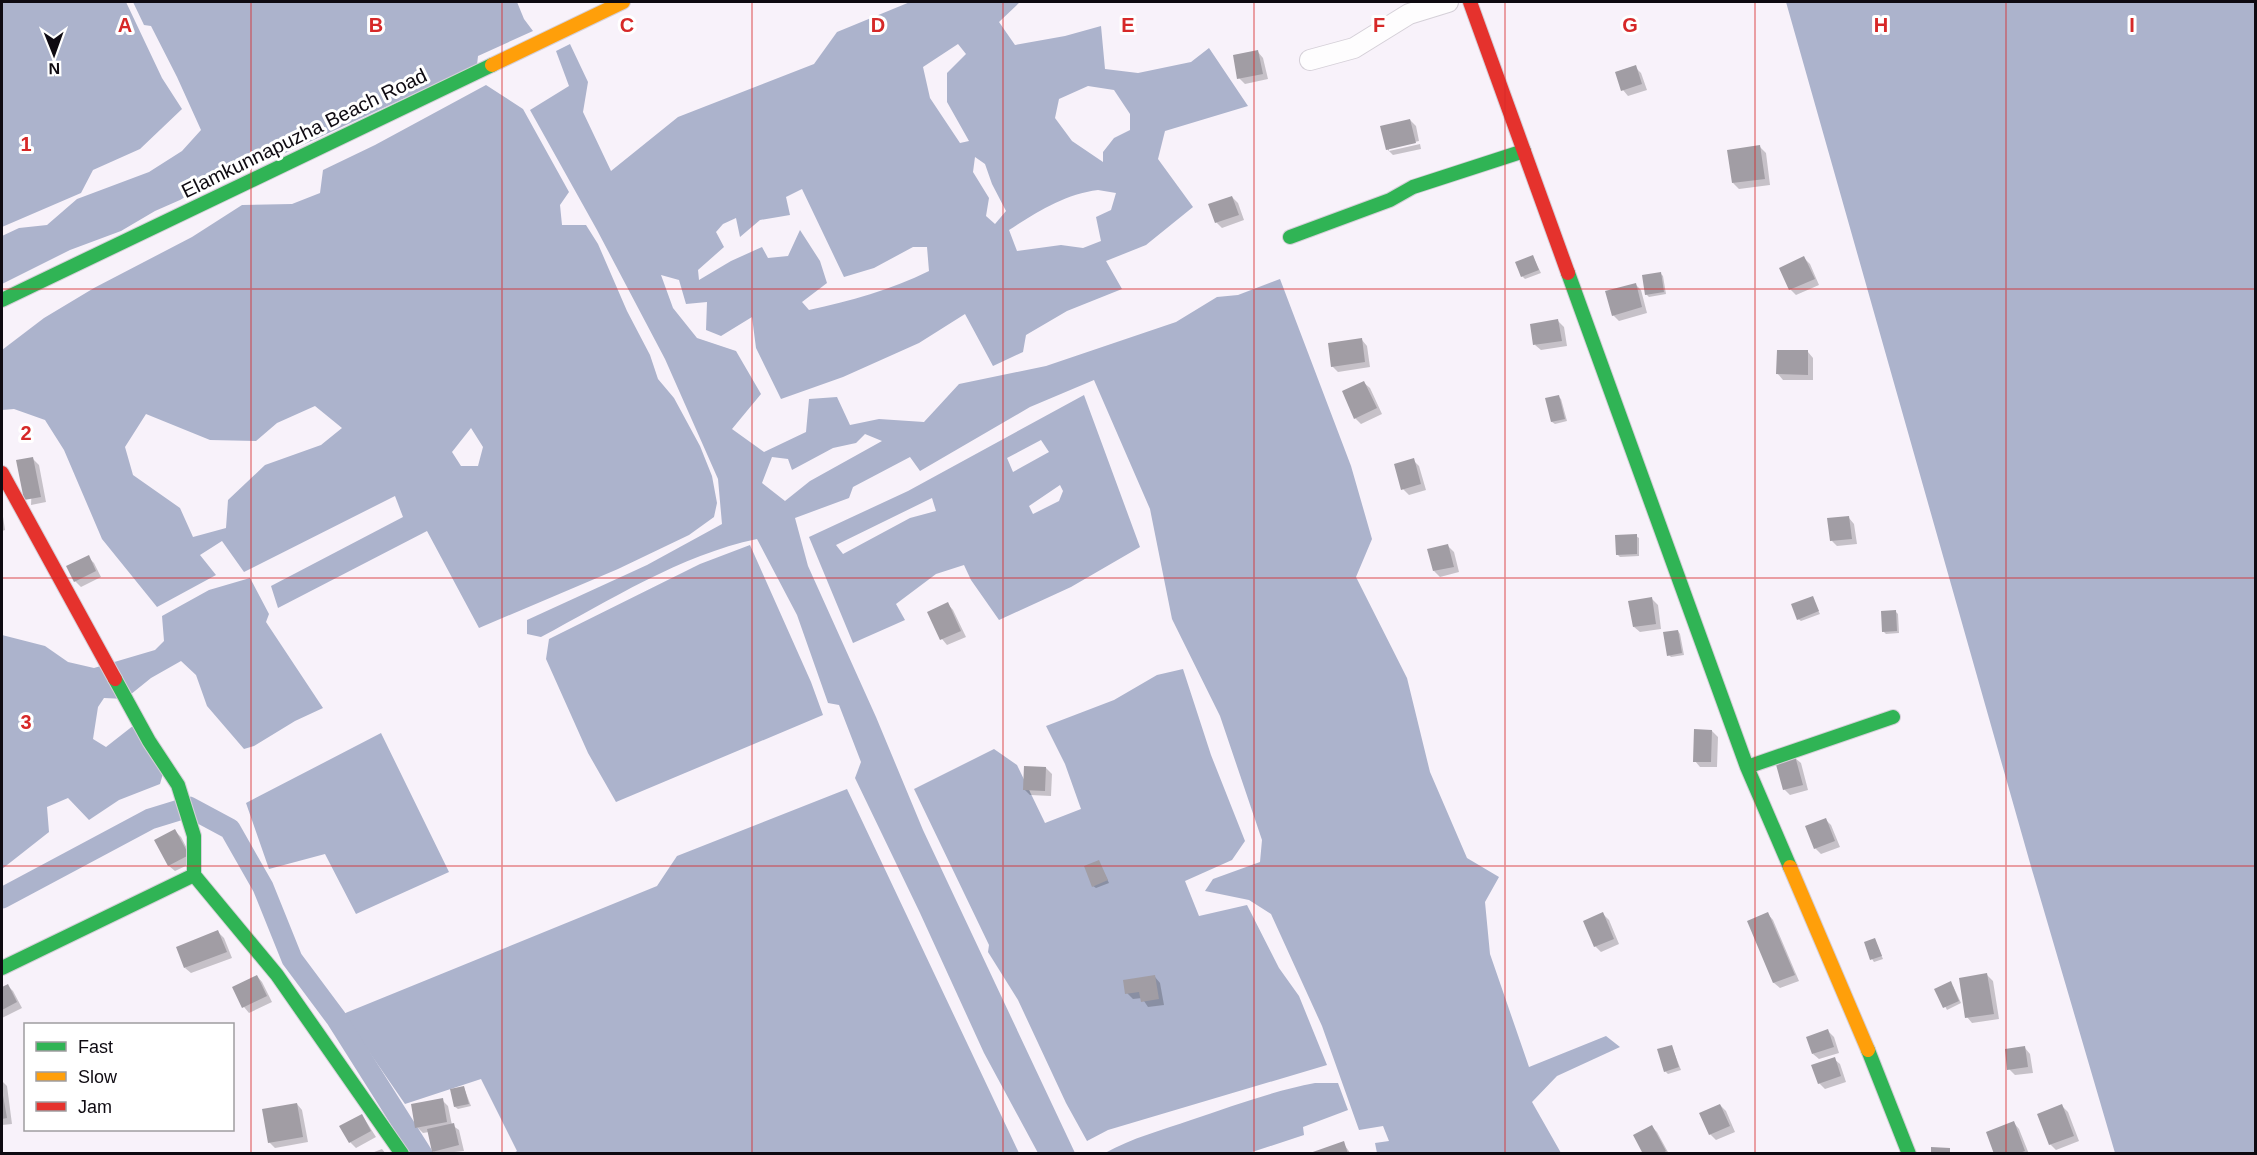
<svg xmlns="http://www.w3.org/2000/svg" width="2257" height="1155" font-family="Helvetica,sans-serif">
	<rect width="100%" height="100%" fill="#f8f2fa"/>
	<path fill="#acb3cc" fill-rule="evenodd" d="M2,2H126L162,78L182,109L140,149L93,170L81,193L2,227Z
		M133,2H517L524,19L533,31L478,56L477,65L235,176L232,172L210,182L180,200L155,211L121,231L70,250L2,284V236L19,228L47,225L77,199L149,172L182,151L201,130L177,77L151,26L144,25Z
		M910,2H1020L999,22L1015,45L1065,36L1101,26L1105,69L1138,73L1191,62L1209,48L1248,106L1165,131L1158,159L1193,207L1146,245L1106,261L1122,289L1067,311L1026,335L1023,352L993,366L965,314L919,343L843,377L781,399L756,348L752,317L721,336L706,330L707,302L686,304L679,280L661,275L673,308L697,338L736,351L761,394L732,429L764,452L806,432L809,399L837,397L850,425L879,419L924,422L959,384L1046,366L1176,322L1217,297L1238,295L1280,279L1351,466L1372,539L1356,577L1407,678L1430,772L1467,858L1499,877L1485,902L1490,954L1529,1067L1606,1036L1620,1047L1557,1076L1532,1102L1561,1153H1377L1375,1143L1389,1141L1383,1126L1359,1130L1322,1026L1271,914L1249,900L1205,891L1213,879L1260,862L1262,840L1220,716L1172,619L1150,509L1094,380L1030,407L920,471L910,457L853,487L849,498L795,518L808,566L876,717L923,830L1075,1153H1038L984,1053L920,913L855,778L861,762L839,705L828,703L797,615L757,539C680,555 609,601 541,637L527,634V620L647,565L722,524L718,479L665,359L597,230L530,110L569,86L556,51L570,44L588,82L583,112L611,171L678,117L814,64L837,32ZM958,44L966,54L947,73V102L969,141L960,143L930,98L923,67ZM1088,86L1114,90L1130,114V130L1114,138L1103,152V162L1072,141L1055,118L1059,99ZM975,157L985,164L992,184L1006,211L995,224L986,216L989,198L973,172ZM802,189L844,277L874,268L913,247H927L929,271C891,290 850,301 809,310L802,302L827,283L820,261L800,230L788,256L768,258L762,247L731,261L699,280L698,270L724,247L716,232L723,224L736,218L740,237L760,220L790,215L786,197ZM1098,190L1116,193L1111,210L1096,217L1101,241L1083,248L1061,245L1017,251L1009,230C1037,212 1065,194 1098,190ZM865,434L882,441L810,481L785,501L762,483L772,457L788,459L792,470L833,448L856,443Z
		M1786,2H2255V1153H2115L2030,863Z
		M486,85L523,109L569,192L560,205L562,225H586L598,244L627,311L650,355L658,379L674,398L700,446L712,476L717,503L714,517L689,535L618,569L479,628L427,531L278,608L271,586L403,517L395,496L244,572L222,541L200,555L216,575L157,607L102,539L64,450L45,420L14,409L2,410V350L44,318L94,288L192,237L242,205L292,204L320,193L323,170L375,145ZM315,406L342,428L321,445L265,465L228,500L226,528L193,537L180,508L133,475L125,447L146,414L210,440L256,441L277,423ZM471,428L483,447L478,466H461L452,452Z
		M1084,395L1140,547L1071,587L999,620L971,580L964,565L936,574L896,604L905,620L853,643L809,537L908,491ZM1041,440L1049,452L1013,472L1007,458ZM1060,485L1063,491L1059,501L1033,514L1029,506ZM932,498L936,511L910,518L843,554L836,545Z
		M750,545L811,682L823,715L616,802L588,753L546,659L549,639L700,564Z
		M250,578L269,614L266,622L323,708L295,721L254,746L244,749L207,706L196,675L181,661L151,678L125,699L104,698L98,707L93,739L106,747L143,718L164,770L160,784L119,800L89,820L68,798L47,807L49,832L2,869V635L45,646L68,662L94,668L155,650L164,641L162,616L209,590Z
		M1183,669L1211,755L1245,841L1232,860L1185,881L1199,916L1247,905L1279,968L1299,996L1327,1065L1108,1130L1087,1141L1066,1103L1018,1000L988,952L989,945L914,789L994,749L1017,765L1045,823L1081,809L1065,764L1046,726L1114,700L1157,675Z
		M381,733L449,872L356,914L325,854L269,869L246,803Z
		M847,789L1019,1153H514L517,1151L481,1079L405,1104L343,1014L657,886L677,856Z
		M1315,1083H1338L1348,1110L1303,1127L1304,1135L1249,1153H1105C1132,1138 1162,1130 1191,1120C1232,1106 1273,1091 1315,1083Z"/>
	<path fill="#0003" d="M1258,52L1263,58L1268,79L1245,84L1239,78Z
		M1635,67L1641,73L1647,90L1628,96L1623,90Z
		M1410,120L1416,126L1419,141L1389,148V151L1420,144L1421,149L1393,155L1387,149Z
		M1760,147L1766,153L1770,185L1739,189L1733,183Z
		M1232,197L1238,203L1244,220L1222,228L1216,222Z
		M1533,257L1541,273L1525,279L1522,276Z
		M1804,258L1810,264L1819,285L1796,295L1790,289Z
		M1661,274L1663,276L1666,294L1649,297L1646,294Z
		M1635,284L1641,290L1647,313L1619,321L1613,315Z
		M1558,321L1564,327L1567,346L1541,350L1535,345Z
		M1362,340L1367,346L1370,367L1338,372L1332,366Z
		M1808,352L1813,358V380H1783L1778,374Z
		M1364,383L1370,388L1382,414L1361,424L1355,418Z
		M1558,396L1561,399L1567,421L1555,424L1552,422Z
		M33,459L39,465L46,502L31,505Z
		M1413,460L1419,466L1426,490L1409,495L1403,489Z
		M2,510L5,530L2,531Z
		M1849,518L1854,524L1857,544L1837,546L1832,541Z
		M1636,536L1639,538V556L1620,557L1617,554Z
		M1448,546L1454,552L1459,572L1440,577L1434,571Z
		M88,557L94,563L101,577L81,587L75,581Z
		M1812,598L1820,614L1801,621L1798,619Z
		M1652,599L1658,605L1661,629L1640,632L1634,627Z
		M948,604L953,610L966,637L947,645L942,639Z
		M1896,612L1898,614L1899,633L1886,634L1883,631Z
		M1678,631L1680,634L1684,655L1671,657L1669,655Z
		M1712,731L1718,737L1717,767H1700L1695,761Z
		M1795,758L1801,763L1808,790L1790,795L1784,789Z
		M1046,768L1052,774L1051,796L1030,795L1024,789Z
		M1825,819L1831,825L1840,847L1821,854L1815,848Z
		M175,831L181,837L194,862L175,871L169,866L156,841Z
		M1099,862L1109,883L1096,888L1093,886Z
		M1603,914L1609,920L1619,944L1601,952L1595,946Z
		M1768,914L1773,920L1799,981L1780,988L1774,983L1749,922Z
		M218,932L224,938L232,958L191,973L185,968Z
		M1875,940L1883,959L1874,962L1872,959Z
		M1987,975L1993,981L1999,1019L1972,1023L1967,1017Z
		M257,976L262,982L272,1002L249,1013L244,1007Z
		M1155,977L1160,983L1164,1005L1148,1007L1142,998L1133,999L1127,993Z
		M8,986L13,991L22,1008L2,1018V988Z
		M1953,986L1961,1003L1947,1010L1936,989Z
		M1828,1031L1834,1037L1839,1053L1819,1059L1813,1054Z
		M1672,1047L1681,1070L1668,1074L1665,1071Z
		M2025,1048L2030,1054L2033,1073L2015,1075L2009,1069Z
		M1834,1059L1840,1064L1846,1082L1825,1089L1819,1083Z
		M2,1081L7,1086L12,1124L2,1125Z
		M464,1088L471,1106L458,1109L455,1107Z
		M442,1100L448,1106L452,1125L459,1130L464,1151L436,1154L433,1151L429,1132L423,1133L417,1127Z
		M297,1104L302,1110L308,1142L275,1148L269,1142Z
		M1720,1105L1726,1111L1735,1132L1716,1140L1710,1134Z
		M2062,1106L2068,1112L2079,1141L2056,1150L2050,1144Z
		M362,1115L376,1137L356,1148L350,1142Z
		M2014,1123L2019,1129L2029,1154H1996Z
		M1652,1127L1657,1132L1669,1154H1645Z
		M1343,1143L1351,1154H1314Z
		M382,1149L386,1154H369Z"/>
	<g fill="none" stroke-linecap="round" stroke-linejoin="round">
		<path stroke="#acb3cc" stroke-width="21" d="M2,898L150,819L189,807L230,829L263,887L292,959L336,1018L422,1154"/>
	</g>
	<path fill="#a19da4" d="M1258,50L1263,74L1237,79L1233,55Z
		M1636,65L1642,84L1621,91L1615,72Z
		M1410,119L1416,143L1386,150L1380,126Z
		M1760,145L1765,179L1732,183L1727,150Z
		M1232,196L1239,215L1215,223L1208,204Z
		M1533,255L1539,270L1521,277L1515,262Z
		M1804,256L1815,279L1789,290L1779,268Z
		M1661,272L1664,292L1645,295L1642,275Z
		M1636,283L1642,307L1612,316L1605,291Z
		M1558,319L1562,341L1533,345L1530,324Z
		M1362,338L1365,362L1331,367L1328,343Z
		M1777,350H1808V375L1776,374Z
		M1364,381L1377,408L1354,419L1342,391Z
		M1559,395L1565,419L1551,422L1545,398Z
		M33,457L41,497L24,500L16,460Z
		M1414,458L1421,484L1401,490L1394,464Z
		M1849,516L1852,539L1830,541L1827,518Z
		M1637,534V554L1616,555L1615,535Z
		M1448,544L1454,567L1433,571L1427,549Z
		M89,555L96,571L74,582L66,566Z
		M1813,596L1819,611L1797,620L1791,604Z
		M1652,597L1656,624L1633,627L1628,601Z
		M948,602L961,631L940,640L927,612Z
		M1896,610L1897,631L1882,632L1881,611Z
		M1678,630L1682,653L1667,656L1663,632Z
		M1694,729L1712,730L1711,762H1693Z
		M1795,756L1803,785L1783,790L1775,761Z
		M1024,766L1046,767L1045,791L1023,790Z
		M1826,818L1835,841L1814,849L1805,826Z
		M175,829L189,855L168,866L154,840Z
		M1099,860L1108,880L1092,887L1084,866Z
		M1603,912L1614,939L1594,947L1583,921Z
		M1768,912L1795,975L1773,983L1747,921Z
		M218,930L227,952L184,968L176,947Z
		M1875,938L1882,956L1870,960L1864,942Z
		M1987,973L1994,1014L1965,1018L1959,978Z
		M257,975L267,996L242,1008L232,987Z
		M1155,975L1159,999L1141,1002L1139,992L1125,994L1123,980Z
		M1951,981L1959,1001L1943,1008L1934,989Z
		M8,984L17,1002L2,1010V987Z
		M1828,1029L1834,1047L1812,1054L1806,1037Z
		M1672,1045L1679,1067L1664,1072L1657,1049Z
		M2025,1046L2028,1067L2007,1070L2005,1049Z
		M1835,1057L1841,1076L1818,1084L1811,1065Z
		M464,1086L469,1104L454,1107L450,1089Z
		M2,1090L7,1118L2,1119Z
		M443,1098L447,1122L415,1128L411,1104Z
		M297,1103L303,1137L268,1143L262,1109Z
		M1720,1104L1730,1126L1709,1135L1699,1113Z
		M2062,1104L2074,1136L2049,1145L2037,1114Z
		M362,1114L371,1131L349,1143L339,1126Z
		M2014,1121L2025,1151L2017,1154H1994L1986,1132Z
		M454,1123L459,1145L432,1152L427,1129Z
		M1652,1125L1666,1151L1662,1154H1643L1633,1135Z
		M1344,1141L1348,1154H1310V1153Z
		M1931,1147L1950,1148V1154H1931Z"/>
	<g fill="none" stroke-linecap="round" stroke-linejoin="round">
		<defs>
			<path id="street" d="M1310,60L1354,48L1409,14L1448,2"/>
			<path id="fast" d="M1290,237L1390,200L1413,187L1524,151
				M1568,273L1747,767L1790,867
				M2,300L492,65
				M115,679L149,741L178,785L194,836V875
				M1747,767L1893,717
				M2,968L194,875L277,975L402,1154
				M1868,1050L1909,1154"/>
			<path id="slow" d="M492,65L623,2
				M1790,867L1868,1050"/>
			<path id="jam" d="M1470,2L1568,273
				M2,473L115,679"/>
		</defs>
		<use href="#street" stroke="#d5d0d8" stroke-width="22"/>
		<use href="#fast" stroke="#d5d0d8" stroke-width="16"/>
		<use href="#slow" stroke="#d5d0d8" stroke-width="16"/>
		<use href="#jam" stroke="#d5d0d8" stroke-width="16"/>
		<use href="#street" stroke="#fefdfe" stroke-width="20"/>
		<use href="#fast" stroke="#30b455" stroke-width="14"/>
		<use href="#slow" stroke="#ff9f0a" stroke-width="14"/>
		<use href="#jam" stroke="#e5322d" stroke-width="14"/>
	</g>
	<path fill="none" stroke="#d62828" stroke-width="1.5" stroke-opacity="0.55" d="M251,2V1154M502,2V1154M752,2V1154M1003,2V1154M1254,2V1154M1505,2V1154M1755,2V1154M2006,2V1154M2,289H2256M2,578H2256M2,866H2256"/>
	<g text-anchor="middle" stroke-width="6" stroke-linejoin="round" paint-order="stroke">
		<g font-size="20" fill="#0e0a11" stroke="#fff">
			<text transform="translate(304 133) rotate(-26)" y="7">Elamkunnapuzha Beach Road</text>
		</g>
	</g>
	<g font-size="20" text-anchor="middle" font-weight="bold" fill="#d62828" stroke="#fff" stroke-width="6" stroke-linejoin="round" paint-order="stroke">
		<text x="125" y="32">A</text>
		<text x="376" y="32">B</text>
		<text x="627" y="32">C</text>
		<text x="878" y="32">D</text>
		<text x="1128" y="32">E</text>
		<text x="1379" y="32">F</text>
		<text x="1630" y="32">G</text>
		<text x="1881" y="32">H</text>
		<text x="2132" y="32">I</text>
		<text x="26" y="151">1</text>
		<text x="26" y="440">2</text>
		<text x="26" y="729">3</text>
	</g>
	<rect width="2257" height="1155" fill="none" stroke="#0e0a11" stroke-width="6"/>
	<rect x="24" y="1023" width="210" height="108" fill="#ffffff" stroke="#9f9da0" stroke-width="1.5"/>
	<rect x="36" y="1042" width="30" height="9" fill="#30b455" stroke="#9f9da0" stroke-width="1.5"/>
	<text x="78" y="1053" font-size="18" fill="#0e0a11">Fast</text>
	<rect x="36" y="1072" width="30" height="9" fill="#ff9f0a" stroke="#9f9da0" stroke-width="1.5"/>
	<text x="78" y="1083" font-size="18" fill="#0e0a11">Slow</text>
	<rect x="36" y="1102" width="30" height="9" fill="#e5322d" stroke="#9f9da0" stroke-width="1.5"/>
	<text x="78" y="1113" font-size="18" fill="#0e0a11">Jam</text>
	<g transform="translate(54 54) rotate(179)" stroke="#ffffff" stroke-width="4.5" paint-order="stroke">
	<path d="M0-4.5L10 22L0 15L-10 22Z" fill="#0e0a11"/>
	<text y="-9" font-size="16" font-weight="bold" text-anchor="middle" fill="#0e0a11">N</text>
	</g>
</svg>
